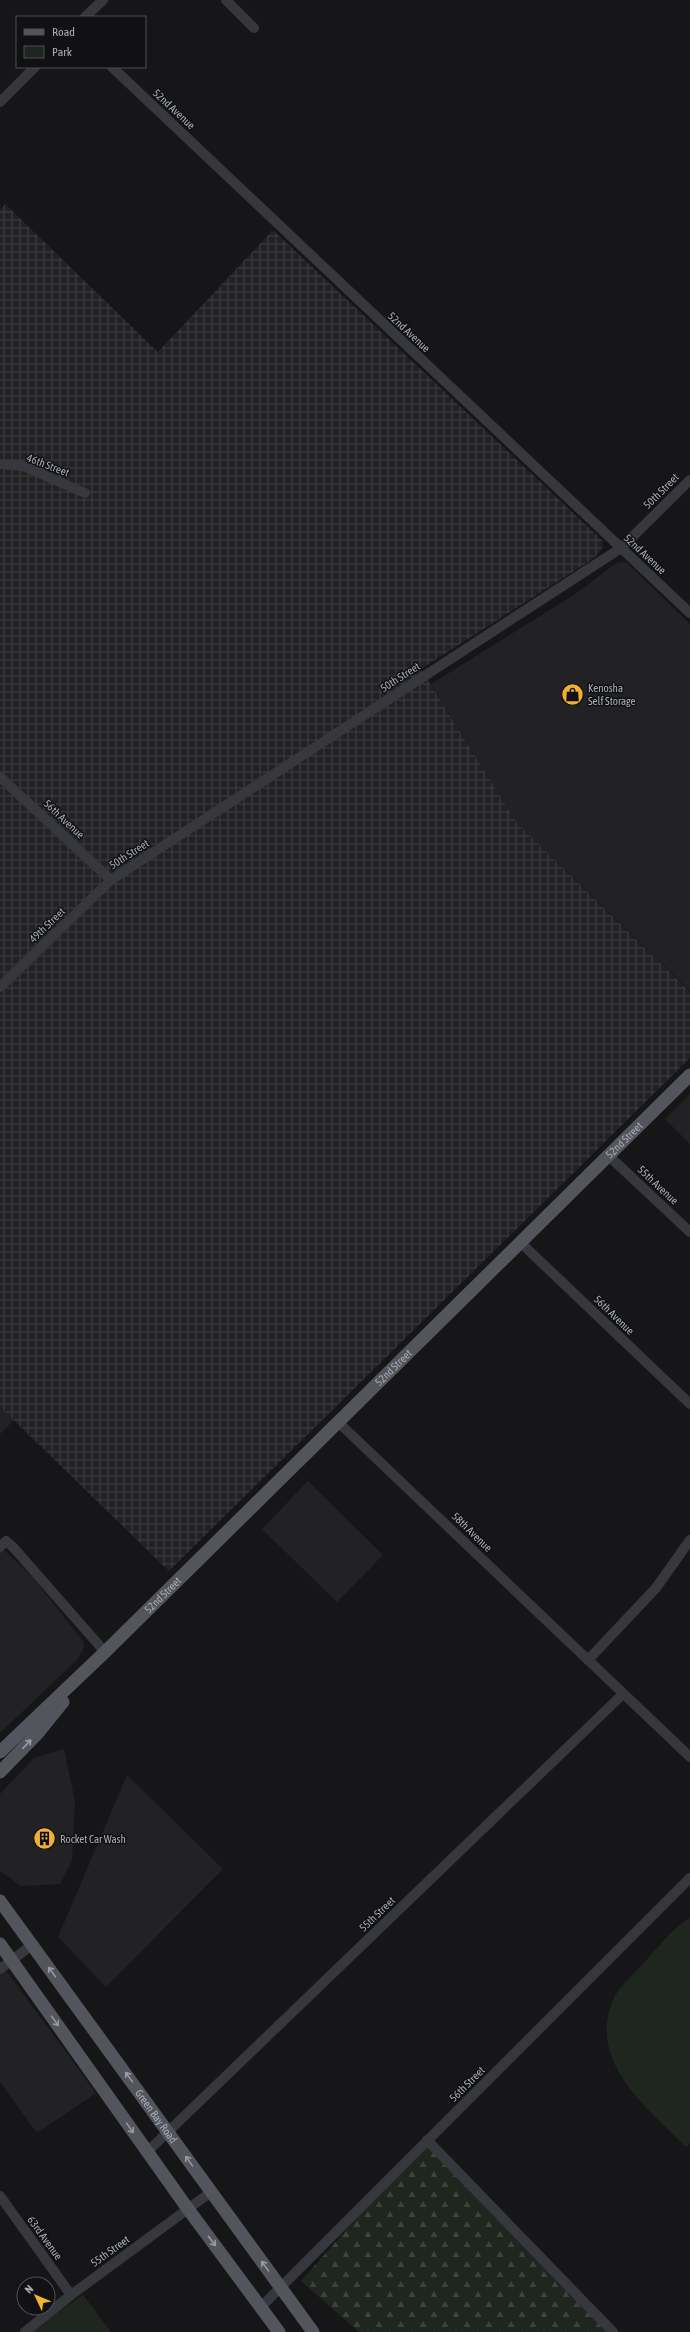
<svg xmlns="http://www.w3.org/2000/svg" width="690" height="2332" font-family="'Asap Condensed',sans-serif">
	<defs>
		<pattern id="industrial-grid" width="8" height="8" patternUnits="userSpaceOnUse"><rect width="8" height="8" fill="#222225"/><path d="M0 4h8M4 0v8" fill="none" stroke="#3f3f43"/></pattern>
		<pattern id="forest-firs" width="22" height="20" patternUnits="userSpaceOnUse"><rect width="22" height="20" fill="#1e261f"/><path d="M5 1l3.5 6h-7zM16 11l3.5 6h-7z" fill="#3c433d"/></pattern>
	</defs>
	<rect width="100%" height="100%" fill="#161618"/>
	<path fill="#222225" d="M621,562L627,563L690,624V991L517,823L431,684L574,595L615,564Z
		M690,1094V1144L665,1119Z
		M0,1407L14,1420L0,1434Z
		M308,1481L383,1555L337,1602L262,1529Z
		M0,1546L34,1579L83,1641L84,1647L78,1659L0,1733Z
		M64,1749L75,1801L72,1861L60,1884L21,1886L0,1871V1794L34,1758Z
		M127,1775L223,1869L106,1987L58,1937Z
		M0,1962L96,2093L37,2133L0,2082Z"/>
	<path fill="url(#industrial-grid)" d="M5,204L158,352L273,230L603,541L602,549L593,559L421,669L517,823L690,992V1058L169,1571L0,1407V210Z"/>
	<path fill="url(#forest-firs)" d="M427,2140L613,2332H359L301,2281Z"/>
	<path fill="#1e261f" d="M690,1918V2143L686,2147C647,2108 587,2062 613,2000C619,1986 633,1975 642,1965C656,1950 673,1927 690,1918Z
		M83,2295L111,2332H28Z"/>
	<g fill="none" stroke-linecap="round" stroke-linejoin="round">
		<path stroke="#37383d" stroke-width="10" d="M226,0L254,28
			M85,17L103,0
			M112,67L690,613
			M0,102L35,67
			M0,464L23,466L85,493
			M0,777L111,880
			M0,987L111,880L621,548L690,480
			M609,1156L690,1232
			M521,1243L690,1404
			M338,1422L690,1757
			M0,1547L6,1541L13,1547L105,1652
			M588,1660L656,1588L690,1540
			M0,1969L32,1945
			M427,2140L613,2332
			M147,2152L623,1694
			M0,2196L71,2295
			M261,2307L690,1878
			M25,2332L71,2295L211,2192"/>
		<g stroke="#53555c" stroke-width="13">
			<path id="s1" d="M0,1752L105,1652L690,1075"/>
			<path d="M0,1772L38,1733L63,1702"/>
			<path id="s2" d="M0,1901L313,2332"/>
			<path d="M0,1944L188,2209L279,2332"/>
		</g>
	</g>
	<defs><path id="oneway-shaft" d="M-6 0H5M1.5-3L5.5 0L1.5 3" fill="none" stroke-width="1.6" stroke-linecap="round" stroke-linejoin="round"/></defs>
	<g stroke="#979ba6">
		<use href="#oneway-shaft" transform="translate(27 1744) rotate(-47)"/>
		<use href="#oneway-shaft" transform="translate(52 1972) rotate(-126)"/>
		<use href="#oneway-shaft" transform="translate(55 2021) rotate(55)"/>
		<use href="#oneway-shaft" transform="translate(129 2077) rotate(-126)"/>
		<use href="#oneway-shaft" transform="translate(130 2128) rotate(55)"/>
		<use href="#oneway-shaft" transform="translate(189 2161) rotate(-125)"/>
		<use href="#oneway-shaft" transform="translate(212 2241) rotate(53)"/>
		<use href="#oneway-shaft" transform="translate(265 2266) rotate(-126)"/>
	</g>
	<defs>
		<symbol id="shop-disc" viewBox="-11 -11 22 22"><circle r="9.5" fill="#f2b134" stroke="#111113"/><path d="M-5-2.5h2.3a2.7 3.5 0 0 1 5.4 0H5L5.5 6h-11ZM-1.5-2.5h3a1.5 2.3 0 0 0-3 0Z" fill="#111"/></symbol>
		<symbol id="building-disc" viewBox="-11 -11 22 22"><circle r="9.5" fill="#f2b134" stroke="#111113"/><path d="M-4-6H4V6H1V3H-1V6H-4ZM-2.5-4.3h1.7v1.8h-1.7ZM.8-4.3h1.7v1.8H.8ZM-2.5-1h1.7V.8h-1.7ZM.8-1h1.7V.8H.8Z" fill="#111"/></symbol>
	</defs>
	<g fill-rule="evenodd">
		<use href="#shop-disc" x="560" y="682" width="25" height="25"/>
		<use href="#building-disc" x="32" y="1826" width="25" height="25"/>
	</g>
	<g text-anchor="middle" stroke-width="3" stroke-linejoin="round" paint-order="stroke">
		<g font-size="11" fill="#a8adb8" stroke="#111113">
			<text transform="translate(174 109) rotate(43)" y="4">52nd Avenue</text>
			<text transform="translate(409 332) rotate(43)" y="4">52nd Avenue</text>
			<text transform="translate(48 465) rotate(21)" y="4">46th Street</text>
			<text transform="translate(661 491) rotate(-45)" y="4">50th Street</text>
			<text transform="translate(645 554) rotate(43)" y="4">52nd Avenue</text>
			<text transform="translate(400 677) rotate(-33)" y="4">50th Street</text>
			<text transform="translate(64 819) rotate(43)" y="4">56th Avenue</text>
			<text transform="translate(129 854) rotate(-33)" y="4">50th Street</text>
			<text transform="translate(47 925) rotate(-44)" y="4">49th Street</text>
			<text dy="4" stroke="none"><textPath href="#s1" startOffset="874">52nd Street</textPath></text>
			<text transform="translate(658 1185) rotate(43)" y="4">55th Avenue</text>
			<text transform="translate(614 1315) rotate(44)" y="4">56th Avenue</text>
			<text dy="4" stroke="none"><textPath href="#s1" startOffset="550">52nd Street</textPath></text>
			<text transform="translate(472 1532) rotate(44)" y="4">58th Avenue</text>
			<text dy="4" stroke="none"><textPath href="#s1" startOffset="226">52nd Street</textPath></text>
			<text transform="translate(377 1914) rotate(-44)" y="4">55th Street</text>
			<text transform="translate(467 2084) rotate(-45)" y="4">56th Street</text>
			<text dy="4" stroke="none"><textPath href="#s2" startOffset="266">Green Bay Road</textPath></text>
			<text transform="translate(45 2238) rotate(54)" y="4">63rd Avenue</text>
			<text transform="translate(110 2251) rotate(-36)" y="4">55th Street</text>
		</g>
		<g font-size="11" fill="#a8adb8" stroke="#111113" text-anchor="start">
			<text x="588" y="692">Kenosha<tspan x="588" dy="13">Self Storage</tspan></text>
			<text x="60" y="1843">Rocket Car Wash</text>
		</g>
	</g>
	<rect x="16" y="16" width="130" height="52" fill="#111113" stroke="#4d4f55"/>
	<rect x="24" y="29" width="20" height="6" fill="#53555c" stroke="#4d4f55"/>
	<text x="52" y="36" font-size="12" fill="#a8adb8">Road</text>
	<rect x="24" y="46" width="20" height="12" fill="#1e261f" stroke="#4d4f55"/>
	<text x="52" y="56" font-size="12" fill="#a8adb8">Park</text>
	<g transform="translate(36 2296) rotate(314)"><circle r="19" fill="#111113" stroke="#4d4f55"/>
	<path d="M0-3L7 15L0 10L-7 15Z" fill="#f2b134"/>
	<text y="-6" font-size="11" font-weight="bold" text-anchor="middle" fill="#a8adb8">N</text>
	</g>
</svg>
